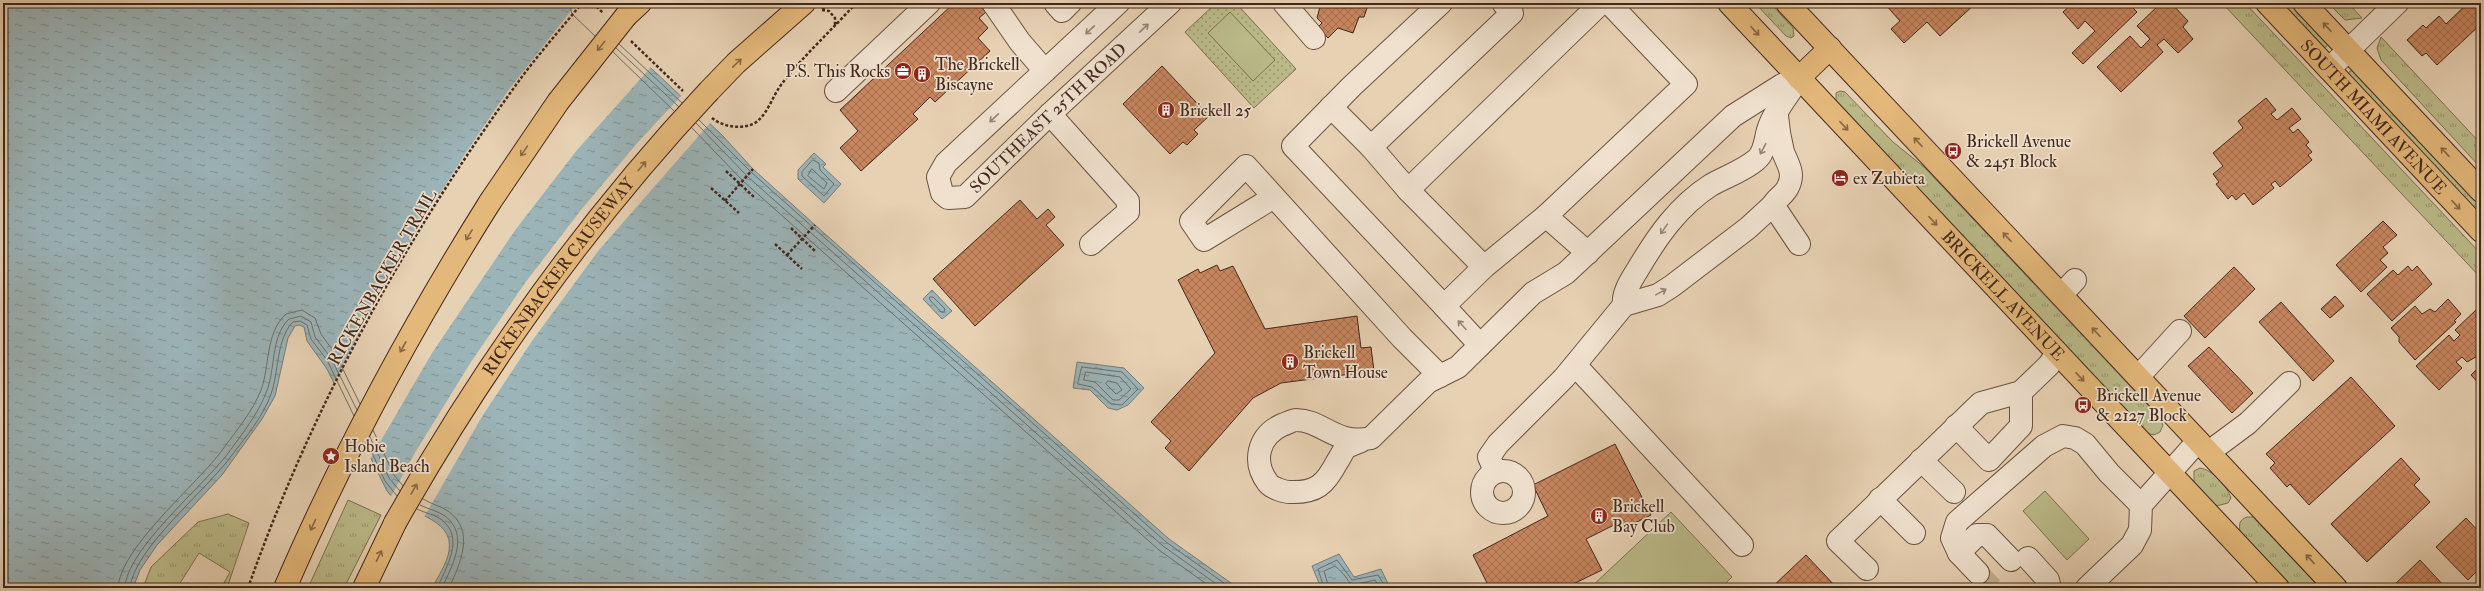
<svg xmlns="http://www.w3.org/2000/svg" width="2484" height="591" font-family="'IM FELL Double Pica',serif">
	<defs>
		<pattern id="grass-tufts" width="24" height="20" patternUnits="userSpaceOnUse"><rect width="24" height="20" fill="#bbba89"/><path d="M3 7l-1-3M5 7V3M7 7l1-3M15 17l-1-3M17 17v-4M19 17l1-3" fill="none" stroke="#9a976f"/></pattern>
		<pattern id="park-dots" width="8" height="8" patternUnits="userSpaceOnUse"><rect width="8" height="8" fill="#bbba89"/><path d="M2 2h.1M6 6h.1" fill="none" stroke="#9a976f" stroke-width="1.8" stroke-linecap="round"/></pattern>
		<pattern id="water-ripples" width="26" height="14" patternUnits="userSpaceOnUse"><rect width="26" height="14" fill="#9bb4b8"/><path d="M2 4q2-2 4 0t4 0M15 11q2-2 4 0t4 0" fill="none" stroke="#809295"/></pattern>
		<pattern id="building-cross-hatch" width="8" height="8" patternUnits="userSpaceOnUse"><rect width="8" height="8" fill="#c8865f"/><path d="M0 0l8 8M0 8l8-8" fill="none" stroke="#a46e4e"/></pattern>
	</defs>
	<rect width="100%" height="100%" fill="#e7d1b3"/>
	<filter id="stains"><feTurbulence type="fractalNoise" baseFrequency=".005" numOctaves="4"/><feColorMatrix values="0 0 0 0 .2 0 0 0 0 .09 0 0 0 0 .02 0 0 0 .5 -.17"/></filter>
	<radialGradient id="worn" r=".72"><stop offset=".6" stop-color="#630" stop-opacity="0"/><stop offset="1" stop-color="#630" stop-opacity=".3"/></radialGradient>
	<path fill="url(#grass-tufts)" stroke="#7e7052" d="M1755,3H1770L1793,28L1794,36L1791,38L1786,36Z
		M2222,3H2245L2481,254V278Z
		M2274,3H2296L2329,43L2326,47L2320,49Z
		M2328,3H2348L2362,18L2345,20Z
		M2381,37L2481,144V168L2381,60L2377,48Z
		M2355,70L2481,200V223L2347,75L2350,71Z
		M1840,91L1845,92L1893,142L1924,167L2160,418L2163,425L2160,432L2154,435L2147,433L1836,101V93Z
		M2200,468C2213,470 2227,486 2231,498L2228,503L2216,506L2194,483V471Z
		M348,500L381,515L344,588H308Z
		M228,514L249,523L227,588H221L230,572L199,553L177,588H143L151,567L198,522Z
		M2247,517H2253L2320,588H2292L2240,532C2239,524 2239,520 2247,517Z"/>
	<path fill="url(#park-dots)" stroke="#7e7052" d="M1216,3H1236L1296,69L1254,108L1185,32Z"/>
	<path fill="#bbba89" stroke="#7e7052" d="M1230,12L1275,60L1253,81L1208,33Z
		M2045,491L2089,539L2067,560L2023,511Z
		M1671,512L1732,577L1721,588H1590Z"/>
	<path fill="url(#water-ripples)" stroke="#777c7a" d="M3,3H582L722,135L753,169L815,225L1169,539L1238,588H432C438,577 447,563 449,551C455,516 404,515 387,491L327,369L307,341L304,327L299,325L295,326L288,338L275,396L262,419L222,475L157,545L140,570L133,588H3Z
		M814,153L826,164L823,167L841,184L824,203L798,179V170Z
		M932,290L952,311L942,319L923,299Z
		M1077,362L1124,368L1144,388L1128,405L1117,410L1108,408L1090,390L1073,388Z
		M1339,554L1354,577L1381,569L1390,588H1321L1312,566Z"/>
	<path fill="#e7d1b3" d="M577,3H585L652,66L577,150L516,229L432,353L369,461L332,386L380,293L417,230L463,157L507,92Z
		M682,95L711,122L599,250L532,341L483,415L423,519L395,502L390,498L416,451L471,362L525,283L581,210L639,141Z"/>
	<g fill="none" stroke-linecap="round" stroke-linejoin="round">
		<path stroke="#6e6e6a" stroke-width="1" d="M569,3L572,14L595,36
			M619,44L682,103
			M616,48L679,107
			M613,52L674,111
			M699,120L751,172L1166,542L1231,588
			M696,123L747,176L1163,546L1222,588
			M692,128L743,181L1159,550L1212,588
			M813,160L819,163L820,170L834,184L824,196L802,176V172Z
			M812,169L827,183L824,189L808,176Z
			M930,297H933L945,309L944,312H941L930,300Z
			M1082,367L1122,372L1138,389L1122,405L1111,404L1092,387L1078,384Z
			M1086,372L1120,377L1131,389L1119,400H1113L1095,382L1084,380Z
			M1108,381L1117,383L1122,390L1116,394L1106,384Z
			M373,430L394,475L403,486
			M370,437L389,478L400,491
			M367,442L385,481L397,496
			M423,499C431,504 441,506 448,511C476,531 460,564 449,588
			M420,505C428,509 438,511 445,516C470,535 452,566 442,588
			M417,509C425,513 436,515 442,520C465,538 446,568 437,588
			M118,588C120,547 198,484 223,449C236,431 253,411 261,390C270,366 265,333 286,314L302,310L315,318L321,334L336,355L360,404
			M125,588C126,549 204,486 229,452C242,434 258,414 266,393C276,370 270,337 289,319L301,316L311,322L315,337L331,358L357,410
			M130,588C133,549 208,489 232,455C246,437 264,415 271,394C279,372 276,339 293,322L300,321L307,325L311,339L327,360L354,416
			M1324,588L1318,569L1337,560L1352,580L1378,575L1386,588
			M1329,588L1324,571L1335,566C1357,584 1340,588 1375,580L1380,588"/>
	</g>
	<path fill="url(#building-cross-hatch)" stroke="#42271c" d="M954,3H978L986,12L979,18L988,28L978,38L990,51L935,102L930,97L913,114L918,119L861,171L840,148L858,131L840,110Z
		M1321,3H1320H1374L1373,6L1368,5L1364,17H1359L1353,33L1338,28L1328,38L1318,27L1322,23L1317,18Z
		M1884,3H1974L1975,4L1940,36L1927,22L1904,43L1891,29L1900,21Z
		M2073,3H2128L2137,12L2083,64L2072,53L2095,31L2085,21L2078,29L2063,12Z
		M2161,3H2171L2188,21L2183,27L2193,39L2178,53L2164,39L2157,45L2163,52L2121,92L2097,67L2130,36L2141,48L2150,39L2137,26Z
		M2468,3H2481V24L2437,65L2426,53L2422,56L2407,40L2423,25L2426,28L2439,16L2446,24Z
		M1162,66L1209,116L1194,130L1198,134L1187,145L1183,142L1170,154L1123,104Z
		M2266,98L2276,110L2271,114L2277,120L2292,108L2301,119L2289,128L2293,133L2298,129L2309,142L2306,145L2312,152L2308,155L2312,160L2280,187L2275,181L2271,184L2274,188L2253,205L2244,193L2236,200L2232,195L2228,199L2216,184L2219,182L2213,174L2223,166L2213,153L2243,128L2238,121Z
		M1020,200L1037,219L1048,209L1055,217L1046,225L1064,245L975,326L933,279Z
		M2383,221L2397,235L2383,247L2388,253L2380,260L2387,267L2361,292L2336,265Z
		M1217,265L1220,271L1233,266L1265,329L1357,316L1361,348L1371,347L1374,371L1281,383L1253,398L1189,471L1165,448L1171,441L1151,422L1215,353L1178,280L1198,269L1200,273Z
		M2408,266L2412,271L2417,266L2432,284L2392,321L2367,294L2393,270L2398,275Z
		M2234,267L2255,289L2205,338L2184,316Z
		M2335,296L2344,306L2330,318L2321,309Z
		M2448,299L2461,314L2454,321L2456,322L2415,360L2399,342V337L2391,328L2415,306L2422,314L2430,309L2435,312Z
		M2281,302L2334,361L2313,381L2259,322Z
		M2479,307L2481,309V354L2467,362L2462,357L2456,362L2462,368L2439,390L2416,366L2449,335L2454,341L2460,335L2455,330Z
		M2209,347L2253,393L2232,413L2188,366Z
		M2481,365V386L2471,375Z
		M2351,377L2395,426L2309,505L2290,484L2287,487L2270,468L2275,463L2266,454Z
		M1615,444L1651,515L1617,532L1614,525L1586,539L1602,570L1565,588H1477L1487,583L1473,555L1548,516L1533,485Z
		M2401,458L2420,479L2414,485L2430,502L2367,562L2331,524Z
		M2466,518L2481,534V567L2468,580L2436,547Z
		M1806,555L1837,588H1771Z
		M2420,560L2446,588H2391Z"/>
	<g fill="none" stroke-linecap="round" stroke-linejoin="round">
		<path stroke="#c6af95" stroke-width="22" stroke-dasharray="22 11" stroke-linecap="butt" d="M1978,573L1992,588"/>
		<defs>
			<g id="minor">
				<path d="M993,3L1020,42L1045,71"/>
				<path d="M1055,3L1062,11L1070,3"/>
				<path id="s1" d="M1118,3L946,163L938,177L942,193L948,198L965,197L1050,114L1170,3"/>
				<path d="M1284,3L1314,38"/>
				<path d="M1441,3L1352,86L1293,146L1444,306L1484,267L1546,216L1686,84L1609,3"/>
				<path d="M1503,3L1512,13L1371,147L1408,190L1601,3"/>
				<path d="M2329,69L2397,3"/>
				<path d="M836,91L929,3"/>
				<path d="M1331,107L1371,147"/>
				<path d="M1050,114L1128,201V212L1091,244"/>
				<path d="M1777,116C1778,128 1780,140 1783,152C1788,165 1795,173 1788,187C1785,194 1777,198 1773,205L1799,244"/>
				<path d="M1408,190L1484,267"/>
				<path d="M1274,197L1204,240L1191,221L1246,166L1402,338L1440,376"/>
				<path d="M1546,216L1588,253"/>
				<path d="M2061,295L2075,280"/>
				<path d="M1624,305C1622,293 1632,279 1638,269C1657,237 1678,206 1711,185C1725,177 1743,171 1756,160C1765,153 1765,140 1768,130C1774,111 1789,95 1799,78"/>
				<path d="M1444,306L1480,345"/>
				<path d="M1575,365L1742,545"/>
				<path d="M2138,377L2180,331"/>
				<path d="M1956,426L1989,460L2021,426V392"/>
				<path d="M1361,441C1356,443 1351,445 1347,447C1343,450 1340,458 1337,462C1325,485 1316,493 1290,492C1284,492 1272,488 1268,483C1252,462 1258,436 1282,425C1286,424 1292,420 1296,420C1323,420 1335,446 1371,438L1428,382L1458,367L1533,293L1566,273L1733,116L1782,85L1799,78"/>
				<path d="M2209,452L2248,423L2289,383"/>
				<path d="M1921,460L1954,492"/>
				<circle cx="1503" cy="492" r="21"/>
				<path d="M1495,471L1489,457L1498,444L1564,378L1624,305L1658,295L1672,286L1748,228L1773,205"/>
				<path d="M1880,499L1914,533"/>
				<path d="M1959,553L1977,535H1987L2011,560"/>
				<path d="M2028,558L2048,580L2050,588"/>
				<path d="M1867,569L1838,541L1981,403L2021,392L2049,365L2057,353"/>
				<path d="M1978,573L1959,553L1952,538L1957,522L2044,446L2063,436L2075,438L2085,444L2109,473L2141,505"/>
				<path d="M2087,588L2132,545L2140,530L2141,505L2198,441"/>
			</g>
			<g id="major">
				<path id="s2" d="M1729,3L2278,588"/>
				<path d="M1787,3L2336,588"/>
				<path id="s3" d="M2267,3L2481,231"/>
				<path d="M2304,3L2481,191"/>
				<path d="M626,16L640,3"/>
				<path d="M1799,78L1830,48"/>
				<path d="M709,91L736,63L804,3"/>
				<path d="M285,588C343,454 412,326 490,202"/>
				<path d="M364,588L395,523"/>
			</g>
		</defs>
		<use href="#minor" stroke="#6b5242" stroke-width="24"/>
		<use href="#major" stroke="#42271c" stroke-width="24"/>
		<path stroke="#42271c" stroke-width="2.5" stroke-dasharray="3 2" stroke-linecap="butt" d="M593,3L603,13
			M822,9L837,3
			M822,10L829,11L835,18V27
			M631,41L683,91
			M712,118C723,127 742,130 755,123C768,114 772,97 781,85C801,58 833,29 856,3
			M726,171L754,197
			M711,188L739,213
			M725,201L753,169
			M791,228L815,251
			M775,244L802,269
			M787,255L815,225
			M248,588C311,409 405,238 516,85C536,57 560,30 582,3"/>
		<use href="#minor" stroke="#efe1ce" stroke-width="22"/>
		<use href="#major" stroke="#e4b87a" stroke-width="22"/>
		<defs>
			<g id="major-bridge">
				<path d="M490,202L558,102L626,16"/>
				<path id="s4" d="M395,523C483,367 586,222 709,91"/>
			</g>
		</defs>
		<use href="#major-bridge" stroke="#42271c" stroke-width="24" stroke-linecap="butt"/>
		<use href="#major-bridge" stroke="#e4b87a" stroke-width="22"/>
	</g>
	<defs><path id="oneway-shaft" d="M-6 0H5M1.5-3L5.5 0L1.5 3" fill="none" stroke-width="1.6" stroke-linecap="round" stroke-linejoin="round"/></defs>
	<g stroke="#8b6846">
		<use href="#oneway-shaft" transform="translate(2327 27) rotate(-133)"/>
		<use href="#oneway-shaft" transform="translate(1755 31) rotate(47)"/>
		<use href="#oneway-shaft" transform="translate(601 46) rotate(129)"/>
		<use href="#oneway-shaft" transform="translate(737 63) rotate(-44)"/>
		<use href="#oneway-shaft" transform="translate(1844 126) rotate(47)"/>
		<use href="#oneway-shaft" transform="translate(1918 142) rotate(-133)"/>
		<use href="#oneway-shaft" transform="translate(524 151) rotate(125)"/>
		<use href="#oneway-shaft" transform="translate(2445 152) rotate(-133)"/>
		<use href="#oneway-shaft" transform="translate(642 166) rotate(-50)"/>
		<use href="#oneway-shaft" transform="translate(2456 205) rotate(47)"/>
		<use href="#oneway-shaft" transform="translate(1933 221) rotate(47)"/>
		<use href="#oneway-shaft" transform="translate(469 235) rotate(122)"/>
		<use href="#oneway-shaft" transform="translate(2007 237) rotate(-133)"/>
		<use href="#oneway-shaft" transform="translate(2096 332) rotate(-133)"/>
		<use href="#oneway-shaft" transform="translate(403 347) rotate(119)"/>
		<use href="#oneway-shaft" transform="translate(2080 377) rotate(47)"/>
		<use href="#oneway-shaft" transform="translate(414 489) rotate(-60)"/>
		<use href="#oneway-shaft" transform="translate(313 525) rotate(115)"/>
		<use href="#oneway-shaft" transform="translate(379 556) rotate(-64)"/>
		<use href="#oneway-shaft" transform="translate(2310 559) rotate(-133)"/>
	</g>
	<g stroke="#988475">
		<use href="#oneway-shaft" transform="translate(1144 28) rotate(-43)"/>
		<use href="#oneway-shaft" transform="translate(1090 30) rotate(137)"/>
		<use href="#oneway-shaft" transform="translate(994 118) rotate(137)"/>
		<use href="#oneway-shaft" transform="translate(1763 149) rotate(118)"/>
		<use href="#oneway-shaft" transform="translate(1664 229) rotate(125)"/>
		<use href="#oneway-shaft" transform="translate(1661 292) rotate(-29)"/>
		<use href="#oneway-shaft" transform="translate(1462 325) rotate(-132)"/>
	</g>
	<defs>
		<symbol id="office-disc" viewBox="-11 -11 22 22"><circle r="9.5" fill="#8f2418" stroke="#efe1ce"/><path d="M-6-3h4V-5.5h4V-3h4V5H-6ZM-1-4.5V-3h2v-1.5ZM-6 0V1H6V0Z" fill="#fff"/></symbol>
		<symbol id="building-disc" viewBox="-11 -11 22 22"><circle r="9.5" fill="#8f2418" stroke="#efe1ce"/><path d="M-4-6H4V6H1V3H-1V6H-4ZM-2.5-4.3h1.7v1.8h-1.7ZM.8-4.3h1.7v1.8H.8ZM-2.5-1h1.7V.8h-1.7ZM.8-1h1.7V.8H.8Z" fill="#fff"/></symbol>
		<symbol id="bus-disc" viewBox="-11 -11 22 22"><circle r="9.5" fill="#8f2418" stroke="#efe1ce"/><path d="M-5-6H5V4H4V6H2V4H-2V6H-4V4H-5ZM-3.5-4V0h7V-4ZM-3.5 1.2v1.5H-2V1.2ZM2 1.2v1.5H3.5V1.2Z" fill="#fff"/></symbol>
		<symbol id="hotel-disc" viewBox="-11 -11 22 22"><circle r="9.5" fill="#8f2418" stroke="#efe1ce"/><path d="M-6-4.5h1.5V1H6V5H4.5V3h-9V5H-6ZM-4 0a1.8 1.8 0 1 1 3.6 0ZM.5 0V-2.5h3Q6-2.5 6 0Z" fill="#fff"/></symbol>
		<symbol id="sight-disc" viewBox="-11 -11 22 22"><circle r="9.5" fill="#8f2418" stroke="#efe1ce"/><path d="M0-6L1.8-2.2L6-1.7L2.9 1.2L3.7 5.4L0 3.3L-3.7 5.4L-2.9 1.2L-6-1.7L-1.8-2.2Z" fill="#fff"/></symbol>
	</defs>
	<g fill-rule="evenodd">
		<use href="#office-disc" x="893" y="61" width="20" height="20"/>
		<use href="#building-disc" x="912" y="64" width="20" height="20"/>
		<use href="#building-disc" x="1156" y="100" width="20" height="20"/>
		<use href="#bus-disc" x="1943" y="141" width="20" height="20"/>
		<use href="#hotel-disc" x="1830" y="168" width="20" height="20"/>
		<use href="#building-disc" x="1280" y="352" width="20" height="20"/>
		<use href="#bus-disc" x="2073" y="395" width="20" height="20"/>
		<use href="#sight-disc" x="321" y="446" width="20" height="20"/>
		<use href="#building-disc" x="1589" y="506" width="20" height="20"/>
	</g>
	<g text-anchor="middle" stroke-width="3.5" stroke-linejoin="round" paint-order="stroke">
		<g font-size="17" fill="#42271c" stroke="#efe1ce" text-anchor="start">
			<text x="935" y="70">The Brickell<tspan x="935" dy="20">Biscayne</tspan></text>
			<text x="890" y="77" text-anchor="end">P.S. This Rocks</text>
			<text x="1179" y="116">Brickell 25</text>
			<text x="1966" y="147">Brickell Avenue<tspan x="1966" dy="20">&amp; 2451 Block</tspan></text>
			<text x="1853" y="184">ex Zubieta</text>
			<text x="1303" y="358">Brickell<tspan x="1303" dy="20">Town House</tspan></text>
			<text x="2096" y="401">Brickell Avenue<tspan x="2096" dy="20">&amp; 2127 Block</tspan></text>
			<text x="344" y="452">Hobie<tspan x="344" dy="20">Island Beach</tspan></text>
			<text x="1612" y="512">Brickell<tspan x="1612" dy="20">Bay Club</tspan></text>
		</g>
		<g font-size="17" fill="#42271c" stroke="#efe1ce">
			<text dy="6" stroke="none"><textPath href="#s3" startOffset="156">SOUTH MIAMI AVENUE</textPath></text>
			<text dy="6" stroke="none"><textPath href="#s1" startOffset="407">SOUTHEAST 25TH ROAD</textPath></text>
			<text dy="6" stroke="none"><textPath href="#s4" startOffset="296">RICKENBACKER CAUSEWAY</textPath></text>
			<text transform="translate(382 277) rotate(-60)" y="6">RICKENBACKER TRAIL</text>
			<text dy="6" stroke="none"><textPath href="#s2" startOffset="401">BRICKELL AVENUE</textPath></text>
		</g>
	</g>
	<rect width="2484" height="591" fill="none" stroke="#e7d1b3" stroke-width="16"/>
	<rect x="4" y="4" width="2476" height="583" fill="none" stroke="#42271c" stroke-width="2"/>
	<rect x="8" y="8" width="2468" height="575" fill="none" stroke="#42271c"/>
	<rect width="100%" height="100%" filter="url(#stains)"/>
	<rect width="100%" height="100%" fill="url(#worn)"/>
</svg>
